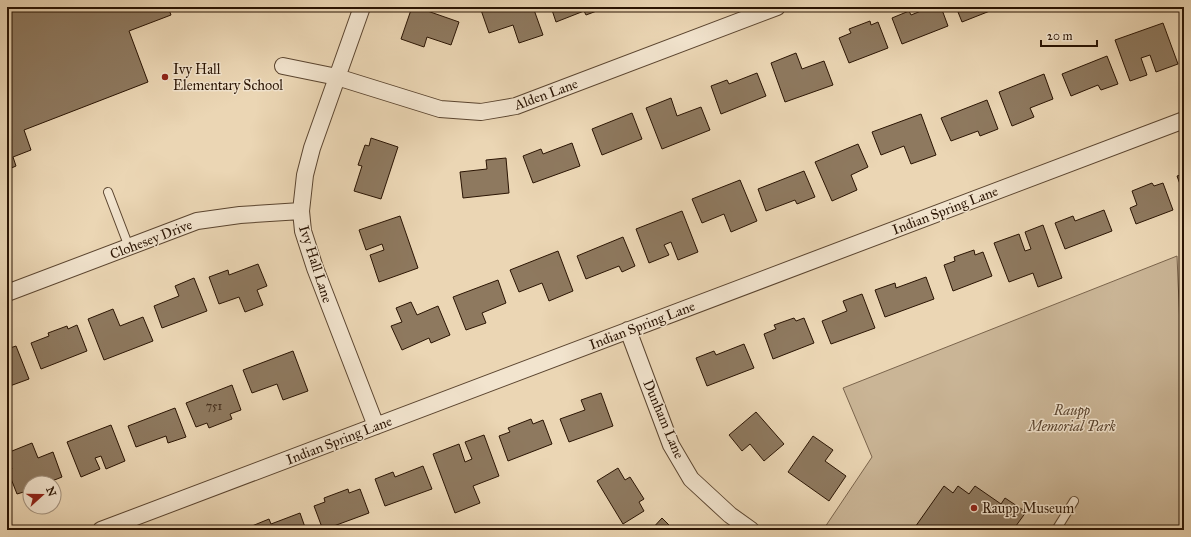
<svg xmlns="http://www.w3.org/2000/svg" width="1191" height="537" font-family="'IM FELL Great Primer',serif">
	<rect width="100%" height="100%" fill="#ebd6b4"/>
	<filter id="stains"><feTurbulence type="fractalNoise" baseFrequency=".005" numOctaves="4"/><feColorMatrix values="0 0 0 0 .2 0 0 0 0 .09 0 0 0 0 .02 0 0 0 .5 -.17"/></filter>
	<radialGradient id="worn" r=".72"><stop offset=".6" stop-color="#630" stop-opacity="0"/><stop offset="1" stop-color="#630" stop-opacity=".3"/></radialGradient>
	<path fill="#cab596" stroke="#7a644c" d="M1177,256L1184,421V530H823L872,457L843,388Z"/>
	<path fill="#8e795f" stroke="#2a1403" d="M7,7H168L171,15L129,31L148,82L24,130L31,150L13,157L16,166L7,170Z
		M412,7H416L459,22L451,45L427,37L424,47L401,39Z
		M490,7H533L543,35L519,43L513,25L489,33L481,10Z
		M551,7H601L602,9L586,15L584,11L556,22Z
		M931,7H941L948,26L902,44L892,18L909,11L911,15Z
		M956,7H1000L962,22Z
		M870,21L871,25L878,22L888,48L849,63L839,38L851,33L849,29Z
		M1163,23L1178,64L1156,72L1150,55L1141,58L1147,75L1130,81L1115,40Z
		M1184,24V35L1180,25Z
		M796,53L802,69L824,61L833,85L785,102L771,63Z
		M1107,56L1118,84L1101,90L1098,85L1071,96L1062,74Z
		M757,73L766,96L721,114L711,86L727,80L729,84Z
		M1044,74L1053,99L1030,108L1034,117L1012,126L999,92Z
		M671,98L677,116L701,107L710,130L662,149L646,108Z
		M987,100L998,129L980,136L978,131L951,141L941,118Z
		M632,113L642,139L602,155L592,129Z
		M921,114L936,155L911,164L904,146L881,155L872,132Z
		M371,138L398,147L381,199L354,191L362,166L358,165L365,145L369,146Z
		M572,143L580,166L533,183L523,156L541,149L543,154Z
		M858,144L868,167L851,175L857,190L832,201L815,162Z
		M506,158L509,193L463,198L460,172L487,169L486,160Z
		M804,171L815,197L797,204L795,200L766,211L758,189Z
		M1184,174V195L1177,176Z
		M740,180L757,221L731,232L724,214L702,223L692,199Z
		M1152,183L1154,186L1163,183L1173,210L1136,224L1130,208L1137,205L1132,191Z
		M1104,210L1112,231L1065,249L1055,223L1073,216L1075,221Z
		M682,211L698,252L678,260L671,242L664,245L669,255L649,263L636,229Z
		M400,216L418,268L379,282L370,255L384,250L382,244L366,250L359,230Z
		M1043,225L1062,278L1038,287L1033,273L1009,282L994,243L1019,234L1025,251L1031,249L1025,232Z
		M623,237L635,266L622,272L619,266L586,279L577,256Z
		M974,250L975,255L983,252L992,276L953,291L944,265L955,261L954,257Z
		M558,251L573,291L549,301L542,283L519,292L510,270Z
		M258,264L267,286L257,290L263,305L245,312L239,297L219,304L209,277L228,270L229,275Z
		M926,277L934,299L885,317L875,290L895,283L896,288Z
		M194,278L207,311L162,328L154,306L179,296L175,286Z
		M498,280L506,303L482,313L486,323L466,330L453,297Z
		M862,294L875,328L831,344L822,321L847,311L843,301Z
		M411,302L417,315L438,306L450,335L431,343L429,338L402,350L391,326L402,322L396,308Z
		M113,309L120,326L143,317L153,341L104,360L88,319Z
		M794,318L796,321L804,318L814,343L773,359L764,334L776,329L774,325Z
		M77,325L87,351L41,369L31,343L49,336L48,333L67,326L68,329Z
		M744,344L754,368L707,386L696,358L714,351L716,355Z
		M16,346L29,379L7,387V349Z
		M293,351L308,391L283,400L277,384L252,393L243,370Z
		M232,385L241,410L230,414L232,419L209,428L207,423L196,427L186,403Z
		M601,393L613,426L569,442L560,419L585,410L581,400Z
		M175,408L186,437L168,443L166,436L136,447L128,426Z
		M756,412L784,444L764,461L750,444L742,451L729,435Z
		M531,419L533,424L543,420L552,444L508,461L499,436L510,432L508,428Z
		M111,425L125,461L106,469L101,456L95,458L100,469L81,477L67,442Z
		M484,435L499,476L473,486L480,503L455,513L433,454L459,444L465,462L472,459L465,442Z
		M813,436L833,450L825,461L846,476L829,501L788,472Z
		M32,443L38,458L53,452L62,477L52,481V483H30V495L29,496L27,491L17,494L8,471L12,469L7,457V453Z
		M423,466L432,489L385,506L375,479L393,472L395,477Z
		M618,468L625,480L630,477L644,499L639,502L644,511L623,524L597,481Z
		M944,486L953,493L958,486L969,494L975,486L1001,504L1005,498L1026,512L1013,530H913Z
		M348,489L349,493L360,489L369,513L323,530L314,506L325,502L324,498Z
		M300,513L306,530H253L252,526L269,519L271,524Z
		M662,518L674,530H651Z"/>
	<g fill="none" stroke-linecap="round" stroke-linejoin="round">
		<defs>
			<path id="service" d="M108,192L129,247
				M1056,530L1074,501"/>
			<path id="minor" d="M362,7L312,148L305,175L301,211L303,231L315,268L376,426
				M283,66L337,77L440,109L481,112L516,106L777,7
				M7,293L197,221L240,215L301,211
				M628,330L671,445L691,479L730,515L751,530
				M101,530L1184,120"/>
		</defs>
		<use href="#service" stroke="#5a442f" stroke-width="10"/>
		<use href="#minor" stroke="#5a442f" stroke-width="18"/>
		<use href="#service" stroke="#f2e4ce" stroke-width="8"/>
		<use href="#minor" stroke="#f2e4ce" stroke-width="16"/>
	</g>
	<g fill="#8f2418" stroke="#f2e4ce" stroke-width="1.5">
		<circle cx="165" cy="77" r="4"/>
		<circle cx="974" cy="508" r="4"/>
	</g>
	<g text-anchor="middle" stroke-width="3" stroke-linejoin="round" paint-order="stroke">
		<g font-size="12" fill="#432d1a">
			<text x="214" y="410">751</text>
		</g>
		<g font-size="14" fill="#2a1403" stroke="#f2e4ce" text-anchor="start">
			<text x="173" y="74">Ivy Hall<tspan x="173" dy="16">Elementary School</tspan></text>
			<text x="982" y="513">Raupp Museum</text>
		</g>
		<g font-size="14" fill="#2a1403" stroke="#f2e4ce">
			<text transform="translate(546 94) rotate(-20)" y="5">Alden Lane</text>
			<text transform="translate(945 210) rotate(-21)" y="5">Indian Spring Lane</text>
			<text transform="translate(151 239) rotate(-21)" y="5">Clohesey Drive</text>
			<text transform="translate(316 264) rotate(72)" y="5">Ivy Hall Lane</text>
			<text transform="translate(642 325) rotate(-21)" y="5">Indian Spring Lane</text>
			<text transform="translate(664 419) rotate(67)" y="5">Dunham Lane</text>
			<text transform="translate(339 440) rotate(-21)" y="5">Indian Spring Lane</text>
		</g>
		<g font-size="14" font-style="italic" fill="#5a442f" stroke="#f2e4ce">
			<text x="1072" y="415">Raupp<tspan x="1072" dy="16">Memorial Park</tspan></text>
		</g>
	</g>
	<rect width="1191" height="537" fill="none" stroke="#ebd6b4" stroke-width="24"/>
	<rect x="8" y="8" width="1175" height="521" fill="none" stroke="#2a1403" stroke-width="2"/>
	<rect x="12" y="12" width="1167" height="513" fill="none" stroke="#2a1403"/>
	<g transform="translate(42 495) rotate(69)"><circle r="19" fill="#f2e4ce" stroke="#a2917d"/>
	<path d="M0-3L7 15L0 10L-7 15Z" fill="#8f2418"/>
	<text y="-6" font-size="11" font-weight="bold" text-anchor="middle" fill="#2a1403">N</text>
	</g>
	<path d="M1041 40v6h56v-6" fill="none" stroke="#2a1403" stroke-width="2"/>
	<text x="1047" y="40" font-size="12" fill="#2a1403" stroke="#f2e4ce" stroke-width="3" paint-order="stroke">20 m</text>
	<rect width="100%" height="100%" filter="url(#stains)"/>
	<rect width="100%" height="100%" fill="url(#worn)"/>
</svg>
